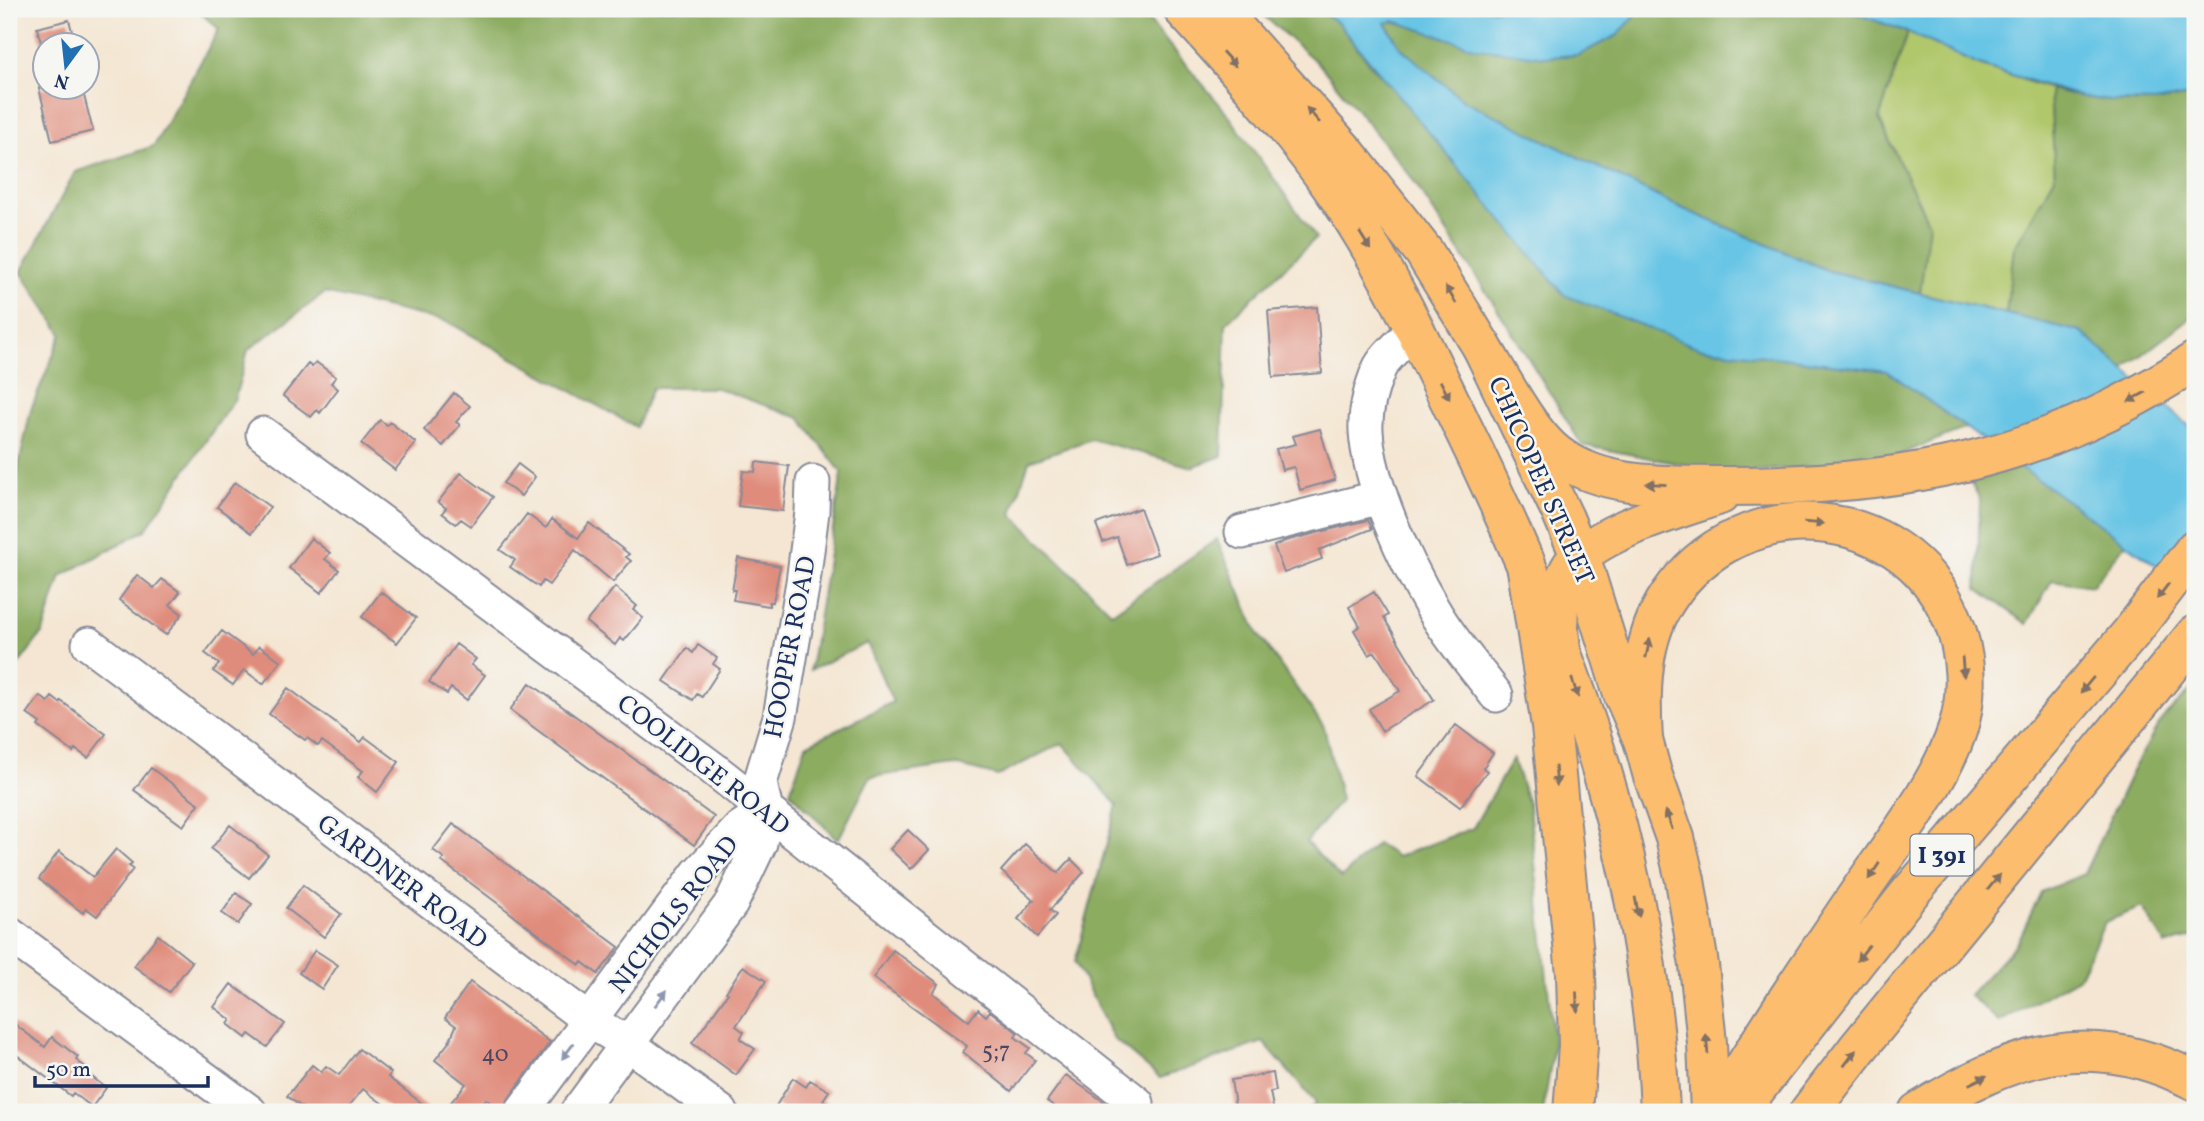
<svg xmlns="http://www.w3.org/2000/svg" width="2204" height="1121" font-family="Vollkorn,serif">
	<rect width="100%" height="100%" fill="#f6f6f2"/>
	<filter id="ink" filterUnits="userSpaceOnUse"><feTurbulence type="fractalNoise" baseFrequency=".0143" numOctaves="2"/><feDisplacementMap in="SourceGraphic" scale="14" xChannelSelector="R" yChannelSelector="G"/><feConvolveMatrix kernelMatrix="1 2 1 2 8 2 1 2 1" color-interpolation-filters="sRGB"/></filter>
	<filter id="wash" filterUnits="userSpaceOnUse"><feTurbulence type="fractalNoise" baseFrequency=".00686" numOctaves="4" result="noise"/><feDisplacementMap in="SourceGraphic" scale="28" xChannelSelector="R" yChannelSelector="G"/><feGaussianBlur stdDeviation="1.57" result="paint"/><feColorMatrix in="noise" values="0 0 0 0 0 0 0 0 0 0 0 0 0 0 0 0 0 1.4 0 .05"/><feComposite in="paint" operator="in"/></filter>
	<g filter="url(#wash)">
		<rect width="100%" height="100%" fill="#f4e6d2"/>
		<path fill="#b1c76c" stroke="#667b65" stroke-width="2" d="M1908,32L1976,64L2050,89L2055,177L2014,248L2006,314L1920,293L1928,224L1879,119Z"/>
		<path fill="#8cac60" stroke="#546e5f" stroke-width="2" d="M196,9H1139L1227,113L1316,238L1226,323L1222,456L1192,467L1091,439L1029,461L1012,514L1112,613L1217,539L1258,634L1324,727L1341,800L1306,842L1341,878L1377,844L1397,857L1473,828L1513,758L1529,807L1554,1045L1543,1112H1307L1316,1103L1263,1042L1160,1078L1113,1038L1075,962L1117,805L1062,743L998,776L955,765L870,777L838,840L790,792L806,745L893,702L867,643L810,670L842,473L800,418L717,388H652L636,427L448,322L325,293L248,350L235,398L145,530L61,576L43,632L9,677V511L31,409L62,334L21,272L75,172L154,146L219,29Z
			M1256,9H1318L1338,23L1374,69L1699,348L1887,371L1966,428L1881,462L1727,473L1582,445L1509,327L1409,174L1321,66Z
			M1641,9H1842L1908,32L1879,119L1929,224L1920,293L1829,271L1679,207L1463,100L1401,48L1385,22L1394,21L1545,57L1578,55L1618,35Z
			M2050,89C2106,104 2139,106 2195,95V314L2124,369L2081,332L2006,314L2014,248L2055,177Z
			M2015,463L2126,543L2092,586L2052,580L2027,624L1977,588L1980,499L1971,483Z
			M2195,686V936L2166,945L2142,907L2105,922L2079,977L1999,1022L1969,995L2018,942L2041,892L2084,874L2132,771L2162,719Z"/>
		<path fill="#67c5e5" stroke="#417aa2" stroke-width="2" d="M1318,9H1641L1618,35L1578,55L1545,57L1477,48L1394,21L1385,23L1401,48L1463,100L1679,207L1829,271L2081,332L2195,431V593L1887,371L1699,348L1564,295L1338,23Z
			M1842,9H2195V95L2155,102L2110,101L2082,97L1976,64L1908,32Z"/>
		<g id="blocks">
			<path fill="#e08c7b" d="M69,20L76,46H42L37,28Z
				M39,88H82L93,131L52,141Z
				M1317,307L1322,373L1273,377L1268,311Z
				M316,362L336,377L331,383L338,389L320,413L317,410L311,417L283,396L308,364L312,367Z
				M454,393L470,406L456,422L460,425L443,446L424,430Z
				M380,420L387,425L390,422L416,443L395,470L361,444Z
				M1320,429L1335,480L1300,490L1294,467L1282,470L1276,449L1296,444L1293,436Z
				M756,462L789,466L783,511L738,506L743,471L755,472Z
				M518,464L535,477L521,496L503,483Z
				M461,473L493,497L471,526L461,519L456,524L442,513L446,508L438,502Z
				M235,482L270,507L252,533L217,507Z
				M1140,508L1157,554L1127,565L1117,537L1103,542L1096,524Z
				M527,514L546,528L552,519L578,538L589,523L629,554L626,557L631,561L613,582L575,550L549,585L543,581L539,587L510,567L515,560L500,550Z
				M1368,520L1372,529L1319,550L1322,559L1284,573L1274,546L1285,541Z
				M311,538L330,553L325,559L339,570L321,593L289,568Z
				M738,558L780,566L773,602H769V606L733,600L735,590H732Z
				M137,575L154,588L162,579L180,592L170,605L182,614L166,635L119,600Z
				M615,587L637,606L633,610L643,618L624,641L620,638L615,645L586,622Z
				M381,592L416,618L397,643L362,617Z
				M1374,592L1388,615L1384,618L1434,700L1382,731L1369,709L1400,691L1375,652L1369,655L1354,630L1360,626L1349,607Z
				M222,631L253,654L259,646L281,661L263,684L244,670L233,685L213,671L219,664L205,653Z
				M456,644L476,659L471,665L485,675L467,700L451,688L447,694L429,682Z
				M698,645L717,658L713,664L720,669L702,697L697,694L693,700L664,681L687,648L693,653Z
				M530,683L714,817L694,845L510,710Z
				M288,688L361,742L365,737L399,762L377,792L358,777L363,771L322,741L318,746L307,738L305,740L269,714Z
				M40,696L48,702L52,697L60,703L61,701L106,734L88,758L75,749L73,752L38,726L40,723L27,714Z
				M1456,725L1493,753L1483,768L1487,771L1460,807L1418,776Z
				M151,768L199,804L183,826L134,790Z
				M453,824L619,947L598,974L582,962L580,965L441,861L444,858L433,850Z
				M230,825L268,855L249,878L211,849Z
				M908,830L929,850L911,869L890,849Z
				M1025,844L1058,873L1071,859L1084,872L1050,910L1056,915L1037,937L1018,919L1034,900L1001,871Z
				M116,849L132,863L129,866L133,869L97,916L86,908L83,913L39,879L59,851L93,877Z
				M303,885L341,914L324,937L286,908Z
				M236,893L252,904L238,924L222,913Z
				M158,935L192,962L169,992L134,966Z
				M315,950L338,965L322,989L299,973Z
				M893,950L939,984L933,993L969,1021L978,1009L986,1016L990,1011L1018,1033L1015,1037L1030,1048L1026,1053L1035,1060L1011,1091L963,1052L967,1046L873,978Z
				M743,966L766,981L736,1026L744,1032L740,1039L755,1049L736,1075L692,1043L728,993L726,992Z
				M470,982L550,1042L507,1101L503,1112L486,1099L475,1112H443L466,1084L435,1060L449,1042L456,1026L445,1018Z
				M231,984L285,1024L267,1047L249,1034L246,1038L228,1024L231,1020L214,1007Z
				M9,1020L45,1047L52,1037L78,1057L76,1060L89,1070L87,1073L106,1088L92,1107L73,1093L71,1096L9,1049Z
				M359,1049L391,1073L388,1077L433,1112H394L363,1089L344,1112H308L287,1096L312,1065L321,1072L326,1066L339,1075Z
				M1273,1073L1276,1091L1270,1092L1274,1112H1236L1231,1080Z
				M1066,1075L1107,1104L1118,1112H1062L1047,1101Z
				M793,1078L806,1087L810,1080L829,1091L823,1100L844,1112H786L776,1106Z"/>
		</g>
	</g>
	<g filter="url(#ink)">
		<use href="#blocks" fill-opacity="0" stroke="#888a98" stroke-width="2"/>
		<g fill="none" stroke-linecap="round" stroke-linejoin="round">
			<defs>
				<path id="minor" d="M1414,329C1405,340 1384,357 1379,369C1371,387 1365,411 1366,431C1369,484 1406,563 1433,609C1450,639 1475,667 1496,695
					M263,434L711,767L1137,1103
					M1242,532L1381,497
					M89,644L590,1021L627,1043L721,1112
					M9,934L250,1112
					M522,1112L698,873L740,828L766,811
					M577,1112L731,904L760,843L766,811L760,783L780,717L803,582L812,512L813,482"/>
				<path id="major" d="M1183,9C1237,68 1290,127 1336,193C1386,266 1424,347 1462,426C1571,649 1650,861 1660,1112
					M1218,9L1346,153L1424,252L1482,347L1564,518L1580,556L1623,694L1643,740L1652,773L1675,838L1685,880L1699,965L1707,1043L1710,1112"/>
				<path id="highway" d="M1482,347C1502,379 1531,438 1562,458C1606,488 1666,485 1716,486C1896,487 2043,462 2195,361
					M1526,563L1551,726L1576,974L1578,1046L1573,1112
					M1561,649C1558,622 1555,595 1569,570C1587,534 1682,508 1720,495
					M1643,740C1640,692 1640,638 1669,596C1739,491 1901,499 1952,618C1966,652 1969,692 1958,728C1942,779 1896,840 1865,884C1814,959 1763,1034 1717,1112
					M1748,1099L1908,895L2131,633L2195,549
					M1809,1112L1858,1048L2195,635
					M1918,1112C2013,1053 2092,1027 2195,1081"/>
			</defs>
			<use href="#minor" stroke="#888a98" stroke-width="37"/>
			<use href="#major" stroke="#888a98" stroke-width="42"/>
			<use href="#highway" stroke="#888a98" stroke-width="42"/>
			<use href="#minor" stroke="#fff" stroke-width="33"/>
			<use href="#major" stroke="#fcbd6e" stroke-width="38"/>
			<use href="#highway" stroke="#fcbd6e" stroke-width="38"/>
		</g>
		<defs><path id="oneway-solid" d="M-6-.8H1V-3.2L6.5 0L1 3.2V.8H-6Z" transform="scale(1.75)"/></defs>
		<g fill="#806f65">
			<use href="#oneway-solid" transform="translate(1229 59) rotate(48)"/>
			<use href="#oneway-solid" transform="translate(1313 115) rotate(-131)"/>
			<use href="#oneway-solid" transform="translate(1365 241) rotate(58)"/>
			<use href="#oneway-solid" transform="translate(1451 295) rotate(-121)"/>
			<use href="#oneway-solid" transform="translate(1445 390) rotate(63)"/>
			<use href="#oneway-solid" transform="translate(2137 397) rotate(151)"/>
			<use href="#oneway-solid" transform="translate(1656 484) rotate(-177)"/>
			<use href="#oneway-solid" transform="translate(1814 523) rotate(4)"/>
			<use href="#oneway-solid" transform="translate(2163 591) rotate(127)"/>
			<use href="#oneway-solid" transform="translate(1648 648) rotate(-77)"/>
			<use href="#oneway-solid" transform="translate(1963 667) rotate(85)"/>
			<use href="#oneway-solid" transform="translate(2087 685) rotate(130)"/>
			<use href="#oneway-solid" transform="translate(1575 688) rotate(71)"/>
			<use href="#oneway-solid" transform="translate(1556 776) rotate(85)"/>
			<use href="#oneway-solid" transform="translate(1669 820) rotate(-109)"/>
			<use href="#oneway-solid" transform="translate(1874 871) rotate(124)"/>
			<use href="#oneway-solid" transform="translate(1994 882) rotate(-51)"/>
			<use href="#oneway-solid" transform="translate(1637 907) rotate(79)"/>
			<use href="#oneway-solid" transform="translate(1863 953) rotate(128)"/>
			<use href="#oneway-solid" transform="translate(1577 1002) rotate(87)"/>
			<use href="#oneway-solid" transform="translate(1707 1044) rotate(-95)"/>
			<use href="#oneway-solid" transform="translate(1850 1058) rotate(-53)"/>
			<use href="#oneway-solid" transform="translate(1978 1080) rotate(-26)"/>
		</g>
		<g fill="#8d97ae">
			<use href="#oneway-solid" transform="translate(661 998) rotate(-53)"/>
			<use href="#oneway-solid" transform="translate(568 1051) rotate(127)"/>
		</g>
	</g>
	<g text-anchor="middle" stroke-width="5" stroke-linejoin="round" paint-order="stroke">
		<g font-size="23" fill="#4c4665">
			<text x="996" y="1058">5;7</text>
			<text x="495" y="1061">40</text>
		</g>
		<rect fill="#f6f6f2" stroke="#5d6b8a" stroke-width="2" x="1910.5" y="834.5" width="63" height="41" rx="5"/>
		<g font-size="24" font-weight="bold" fill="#1b2f5e">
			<text x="1942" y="863">I 391</text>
		</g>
		<g font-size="26" fill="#1b2f5e" stroke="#f6f6f2">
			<text transform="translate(1542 480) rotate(66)" y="9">CHICOPEE STREET</text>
			<text transform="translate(789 647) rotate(-79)" y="9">HOOPER ROAD</text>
			<text transform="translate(704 764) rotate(38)" y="9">COOLIDGE ROAD</text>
			<text transform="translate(403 881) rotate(37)" y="9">GARDNER ROAD</text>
			<text transform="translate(673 914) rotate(-52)" y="9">NICHOLS ROAD</text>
		</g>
	</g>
	<rect width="2204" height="1121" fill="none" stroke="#f6f6f2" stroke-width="35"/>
	<g transform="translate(66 66) rotate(195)"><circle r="33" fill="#f6f6f2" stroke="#9ea6b7" stroke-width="2"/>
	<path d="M0-5L12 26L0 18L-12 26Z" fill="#1f6fb2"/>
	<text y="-10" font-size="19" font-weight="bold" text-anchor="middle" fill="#1b2f5e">N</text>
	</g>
	<path d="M35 1076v10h173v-10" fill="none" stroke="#1b2f5e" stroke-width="3.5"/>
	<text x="46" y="1076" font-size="21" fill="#1b2f5e" stroke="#f6f6f2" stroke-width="5" paint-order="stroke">50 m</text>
</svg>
